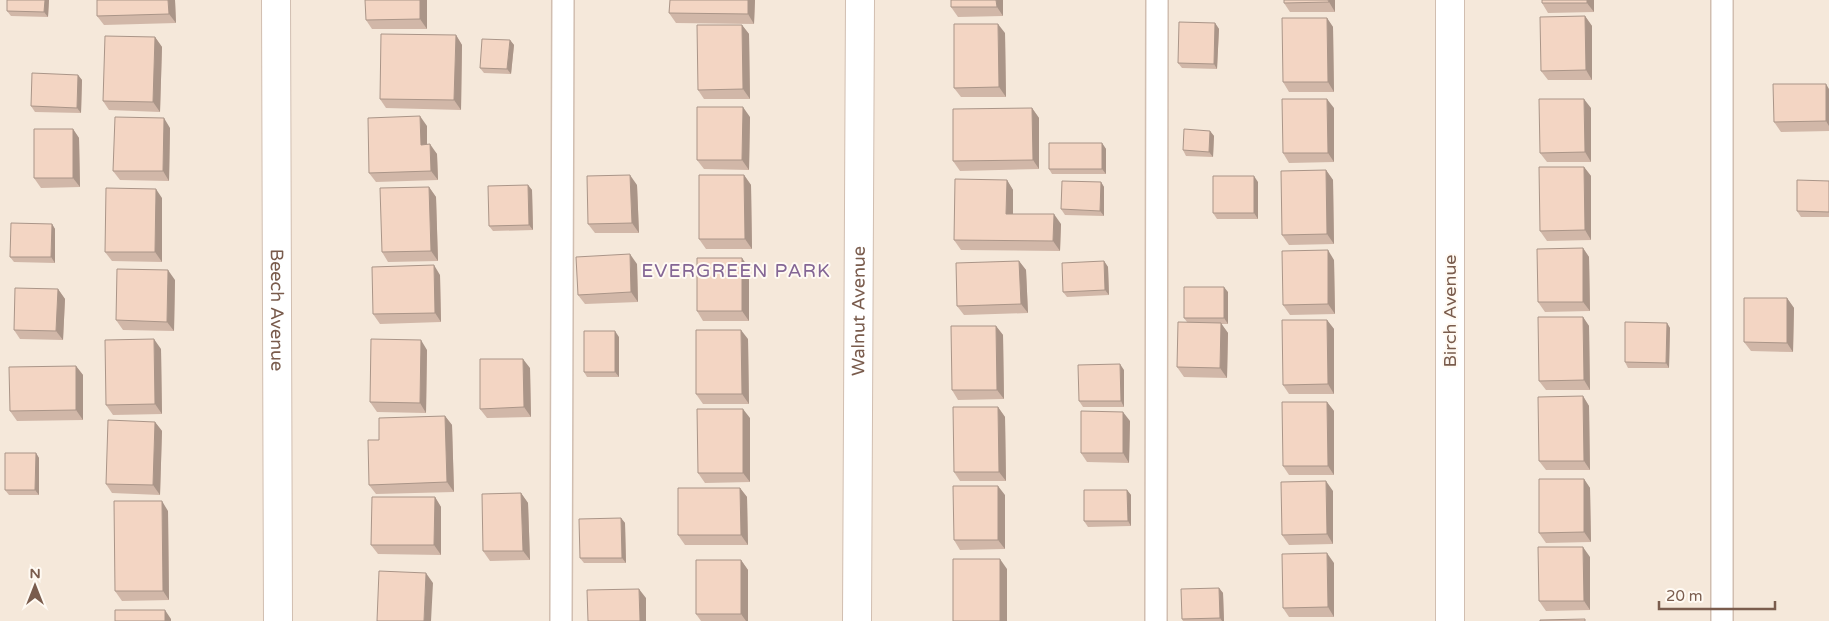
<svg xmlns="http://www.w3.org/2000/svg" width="1829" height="621" font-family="'Varela Round',sans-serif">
	<rect width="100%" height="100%" fill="#fdf6ec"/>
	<path fill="#f5e8da" d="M0,0H1829V621H0Z"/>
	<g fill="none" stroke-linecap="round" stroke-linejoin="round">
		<defs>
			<path id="lane" d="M1722,0V621
				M561,621L563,0
				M1156,621L1157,0"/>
			<g id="street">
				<path id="s1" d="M276,0L278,621"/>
				<path id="s2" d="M857,621L860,0"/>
				<path d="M1450,621V0"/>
			</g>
		</defs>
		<use href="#lane" stroke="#d1beb0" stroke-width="24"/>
		<use href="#street" stroke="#d1beb0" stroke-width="30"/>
		<use href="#lane" stroke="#fff" stroke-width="21"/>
		<use href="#street" stroke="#fff" stroke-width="28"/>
	</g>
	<path fill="#d1b7a8" d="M7,0H49L48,17L11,16L7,11Z
		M97,0H175L176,23L104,25L97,16Z
		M427,0V29H372L366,20Z
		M670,0H755L754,24L676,23L669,13Z
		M951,0H1003V16L958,17L951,7Z
		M1335,0V12H1290L1284,3Z
		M1594,0V12L1548,13L1542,3Z
		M1585,16L1592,26V80H1548L1541,71Z
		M1327,18L1333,27L1334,92H1289L1283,82Z
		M1215,23L1219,29L1217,69L1182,68L1178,63Z
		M742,25L749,34L750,99H704L698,90Z
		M1005,33L1006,97H961L954,88Z
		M456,35L462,45L461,110L386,108L380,99Z
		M155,37L162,47L160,112L109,110L103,101Z
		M510,40L514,45L511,74L484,73L480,68Z
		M78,75L82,80L81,113L35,112L31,106Z
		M1829,89V131L1781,132L1774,122Z
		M1032,108L1039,118V169L960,171L953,161Z
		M1334,108V162L1289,163L1283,153Z
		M1591,108V162H1547L1540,153Z
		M750,117L749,170L704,169L697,160Z
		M427,126V144L437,154L438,180L376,182L369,173Z
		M170,128L169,181L120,180L113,171Z
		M73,129L79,138L80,187L41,188L34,178Z
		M1210,131L1214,136L1213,157L1186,156L1183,150Z
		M1102,143L1106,149V174H1052L1049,169Z
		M1584,167L1591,176V240L1547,241L1540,231Z
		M1326,170L1333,180L1334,244L1289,245L1282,235Z
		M744,175L751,185L752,249H706L699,239Z
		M1007,180L1013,190V214L1061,224L1060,251L961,250L954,240Z
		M1829,181V217H1801L1797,211Z
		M1101,182L1104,187V216L1065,215L1061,209Z
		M1258,182V219H1217L1213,213Z
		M528,185L532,190L533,230L493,231L489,226Z
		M637,185L639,233H595L588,224Z
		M429,187L436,197L438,261L388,262L382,252Z
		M162,198V262L112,261L105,252Z
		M52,224L55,229V263L14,262L10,257Z
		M1583,248L1589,257L1590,311L1545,312L1538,302Z
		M1334,260L1335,314L1290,315L1283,305Z
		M1019,261L1026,270L1028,313L964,315L957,306Z
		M1104,261L1108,267L1109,295L1067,297L1063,292Z
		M637,264L638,302L585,304L578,295Z
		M749,268V321H703L697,311Z
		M440,275L441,322L380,324L373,314Z
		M175,280L174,331L123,330L116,320Z
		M58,289L65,299L63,340L20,339L14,330Z
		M1228,292V324H1221L1228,333L1227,378L1184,377L1177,367L1187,322L1184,318Z
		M1787,298L1794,308L1793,352L1751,351L1744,342Z
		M1583,317L1589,326L1590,390H1546L1539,381Z
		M1327,320L1334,329V394H1289L1283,385Z
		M1667,323L1670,328L1669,368H1628L1625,362Z
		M996,326L1003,335L1004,399L958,400L952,390Z
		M619,337V377H587L584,372Z
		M748,339L749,404H703L696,394Z
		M161,349L162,414L113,415L106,405Z
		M427,350L426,413L377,412L370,402Z
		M76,366L83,375V420L17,421L10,411Z
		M530,368L531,417L487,418L480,409Z
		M1124,370V407H1083L1079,401Z
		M1583,396L1589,406L1590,470H1546L1539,461Z
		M1327,402L1334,411V475H1289L1283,466Z
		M998,407L1005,417L1006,481H960L954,472Z
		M445,416L452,425L454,492L376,494L369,485Z
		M750,418V482L705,483L698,473Z
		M1130,421L1129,463L1087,462L1081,453Z
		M155,422L162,431L160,495L112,493L106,484Z
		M36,453L39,458V495H9L5,490Z
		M1584,479L1590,488L1591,542L1546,543L1539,533Z
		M740,488L747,497L748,545H685L678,535Z
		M1127,490L1131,495V526L1088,527L1084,521Z
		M1333,491V544L1289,545L1282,535Z
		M521,493L528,503L530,560L490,561L483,551Z
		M1005,495V549L960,550L954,540Z
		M435,497L441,507V555L378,554L371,545Z
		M168,511L169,600L122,601L115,591Z
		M621,518L625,523L626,563H584L580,558Z
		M1590,557V610L1546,611L1539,601Z
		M741,560L748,570V621H701L696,614Z
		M1334,563V617H1289L1283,608Z
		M1219,588L1223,593L1224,621H1183L1182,619Z"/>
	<path fill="#aa9588" d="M45,0H49L48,17L44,12Z
		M168,0H175L176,23L169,14Z
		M420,0H427V29L420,19Z
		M748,0H755L754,24L748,14Z
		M996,0H1003V16L997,7Z
		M1328,0H1335V12L1329,2Z
		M1587,0H1594V12L1587,3Z
		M1585,16L1592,26V80L1586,70Z
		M1327,18L1333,27L1334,92L1328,82Z
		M1215,23L1219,29L1217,69L1214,64Z
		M998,24L1005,33L1006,97L999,87Z
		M742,25L749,34L750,99L743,89Z
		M456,35L462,45L461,110L454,100Z
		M155,37L162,47L160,112L153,102Z
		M510,40L514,45L511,74L507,69Z
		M78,75L82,80L81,113L77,108Z
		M1826,84L1829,89V126L1826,121Z
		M1327,99L1334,108V162L1328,153Z
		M1584,99L1591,108V162L1585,152Z
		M743,107L750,117L749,170L742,160Z
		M1032,108L1039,118V169L1033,160Z
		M420,116L427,126V154L421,145Z
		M164,118L170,128L169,181L163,171Z
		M73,129L79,138L80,187L73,178Z
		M1210,131L1214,136L1213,157L1209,152Z
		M1102,143L1106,149V174L1102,169Z
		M430,144L437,154L438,180L431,171Z
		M1584,167L1591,176V240L1585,230Z
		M1326,170L1333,180L1334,244L1327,234Z
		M630,175L637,185L639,233L632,223Z
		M744,175L751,185L752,249L745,239Z
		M1254,176L1258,182V219L1254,213Z
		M1007,180L1013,190V223L1006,214Z
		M1101,182L1104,187V216L1100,211Z
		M528,185L532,190L533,230L529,225Z
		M429,187L436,197L438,261L431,251Z
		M156,189L162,198V262L155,252Z
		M1054,214L1061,224L1060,251L1053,241Z
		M52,224L55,229V263L51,257Z
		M1583,248L1589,257L1590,311L1583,302Z
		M1328,250L1334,260L1335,314L1328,304Z
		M630,254L637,264L638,302L631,292Z
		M742,258L749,268V321L742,311Z
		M1019,261L1026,270L1028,313L1021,304Z
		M1104,261L1108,267L1109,295L1105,290Z
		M434,265L440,275L441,322L435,313Z
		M168,270L175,280L174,331L167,322Z
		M1224,287L1228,292V324L1224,318Z
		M58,289L65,299L63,340L56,331Z
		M1787,298L1794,308L1793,352L1787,343Z
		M1583,317L1589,326L1590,390L1584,380Z
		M1327,320L1334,329V394L1328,384Z
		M1221,323L1228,333L1227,378L1220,368Z
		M1667,323L1670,328L1669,368L1666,363Z
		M996,326L1003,335L1004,399L997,390Z
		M741,330L748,339L749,404L742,394Z
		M615,331L619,337V377L615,372Z
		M154,339L161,349L162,414L155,404Z
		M421,340L427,350L426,413L420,403Z
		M523,359L530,368L531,417L524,407Z
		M1120,364L1124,370V407L1121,401Z
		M76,366L83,375V420L76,410Z
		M1583,396L1589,406L1590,470L1584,461Z
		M1327,402L1334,411V475L1328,466Z
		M998,407L1005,417L1006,481L999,472Z
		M743,409L750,418V482L743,473Z
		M1123,412L1130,421L1129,463L1123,453Z
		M445,416L452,425L454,492L447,482Z
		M155,422L162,431L160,495L153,485Z
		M36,453L39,458V495L35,490Z
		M1584,479L1590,488L1591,542L1584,532Z
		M1326,481L1333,491V544L1327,534Z
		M998,486L1005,495V549L998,540Z
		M740,488L747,497L748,545L741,535Z
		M1127,490L1131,495V526L1128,521Z
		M521,493L528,503L530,560L523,551Z
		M435,497L441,507V555L434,545Z
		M162,501L168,511L169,600L163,591Z
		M621,518L625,523L626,563L622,558Z
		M1583,547L1590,557V610L1584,601Z
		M1327,553L1334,563V617L1328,607Z
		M1000,559L1007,569V621H1000Z
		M741,560L748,570V621H746L741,614Z
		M426,573L433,583L431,621H424Z
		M1219,588L1223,593L1224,621H1222L1220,618Z
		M639,589L646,598V621H640Z
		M165,610L171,619V621H165Z"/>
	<path fill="#f3d5c3" stroke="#aa9588" d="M7,0H45L44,12L7,11Z
		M97,0H168L169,14L97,16Z
		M365,0H420V19L366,20Z
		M670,0H748V14L669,13Z
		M951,0H996L997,7H951Z
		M1284,0H1328L1329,2L1284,3Z
		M1542,0H1587V3H1542Z
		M1585,16L1586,70L1541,71L1540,17Z
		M1282,18H1327L1328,82H1283Z
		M1179,22L1215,23L1214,64L1178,63Z
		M954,24H998L999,87L954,88Z
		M697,25H742L743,89L698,90Z
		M381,34L456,35L454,100L380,99Z
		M105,36L155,37L153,102L103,101Z
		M482,39L510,40L507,69L480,68Z
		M32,73L78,75L77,108L31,106Z
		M1773,84H1826V121L1774,122Z
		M1282,99H1327L1328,153H1283Z
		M1539,99H1584L1585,152L1540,153Z
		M697,107H743L742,160H697Z
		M1032,108L1033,160L953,161V109Z
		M420,116L421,145L430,144L431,171L369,173L368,118Z
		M115,117L164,118L163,171H113Z
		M34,129H73V178H34Z
		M1184,129L1210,131L1209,152L1183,150Z
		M1049,143H1102V169H1049Z
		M1539,167H1584L1585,230L1540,231Z
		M1326,170L1327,234L1282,235L1281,171Z
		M630,175L632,223L588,224L587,176Z
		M699,175H744L745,239H699Z
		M1213,176H1254V213H1213Z
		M955,179L1007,180L1006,214H1054L1053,241L954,240Z
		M1797,180L1829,181V212L1797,211Z
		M1062,181L1101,182L1100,211L1061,209Z
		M528,185L529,225L489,226L488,186Z
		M429,187L431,251L382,252L380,188Z
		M106,188L156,189L155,252H105Z
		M11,223L52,224L51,257H10Z
		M1583,248V302H1538L1537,249Z
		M1328,250V304L1283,305L1282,251Z
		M630,254L631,292L578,295L576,257Z
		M697,258H742V311H697Z
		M1019,261L1021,304L957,306L956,263Z
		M1104,261L1105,290L1063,292L1062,263Z
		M434,265L435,313L373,314L372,267Z
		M117,269L168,270L167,322L116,320Z
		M1184,287H1224V318H1184Z
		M15,288L58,289L56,331L14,330Z
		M1744,298H1787V343L1744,342Z
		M1538,317H1583L1584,380L1539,381Z
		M1282,320H1327L1328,384L1283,385Z
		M1178,322L1221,323L1220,368L1177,367Z
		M1625,322L1667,323L1666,363L1625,362Z
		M951,326H996L997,390H952Z
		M696,330H741L742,394H696Z
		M584,331H615V372H584Z
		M154,339L155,404L106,405L105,340Z
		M371,339L421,340L420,403L370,402Z
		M480,359H523L524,407L480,409Z
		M1120,364L1121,401H1079L1078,365Z
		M76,366V410L10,411L9,367Z
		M1583,396L1584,461H1539L1538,397Z
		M1282,402H1327L1328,466H1283Z
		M953,407H998L999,472H954Z
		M697,409H743V473H698Z
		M1081,411L1123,412V453H1081Z
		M445,416L447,482L369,485L368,440H379V418Z
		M108,420L155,422L153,485L106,484Z
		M5,453H36L35,490H5Z
		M1539,479H1584V532L1539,533Z
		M1326,481L1327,534L1282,535L1281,482Z
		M953,486H998V540H954Z
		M678,488H740L741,535H678Z
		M1084,490H1127L1128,521H1084Z
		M521,493L523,551H483L482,494Z
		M372,497H435L434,545H371Z
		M114,501H162L163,591H115Z
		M621,518L622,558H580L579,519Z
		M1538,547H1583L1584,601H1539Z
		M1327,553L1328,607L1283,608L1282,554Z
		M953,559H1000V621H953Z
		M696,560H741V614H696Z
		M379,571L426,573L424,621H377Z
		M1219,588L1220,618L1182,619L1181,589Z
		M639,589L640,621H588L587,590Z
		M115,610H165V621H115Z
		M1585,619V621H1540V620Z"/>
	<g text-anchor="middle" stroke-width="4" stroke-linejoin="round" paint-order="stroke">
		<g font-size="18" fill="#7a5c4d" stroke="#fffaf3">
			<text dy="6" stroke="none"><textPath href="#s1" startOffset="310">Beech Avenue</textPath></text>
			<text dy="6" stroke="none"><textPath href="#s2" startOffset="310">Walnut Avenue</textPath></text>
			<text transform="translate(1450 311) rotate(-90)" y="6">Birch Avenue</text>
		</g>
		<g font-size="19" letter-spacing="1" fill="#846695" stroke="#fffaf3">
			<text x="736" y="277">EVERGREEN PARK</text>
		</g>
	</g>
	<g transform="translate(35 586)" stroke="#fffaf3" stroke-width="4" paint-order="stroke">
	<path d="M0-4L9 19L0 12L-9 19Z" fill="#7a5c4d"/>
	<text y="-8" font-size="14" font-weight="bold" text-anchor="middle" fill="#7a5c4d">N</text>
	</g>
	<path d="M1659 601v8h116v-8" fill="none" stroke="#7a5c4d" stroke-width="2.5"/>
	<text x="1666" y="601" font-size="15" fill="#7a5c4d" stroke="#fffaf3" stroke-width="4" paint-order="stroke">20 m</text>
</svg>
